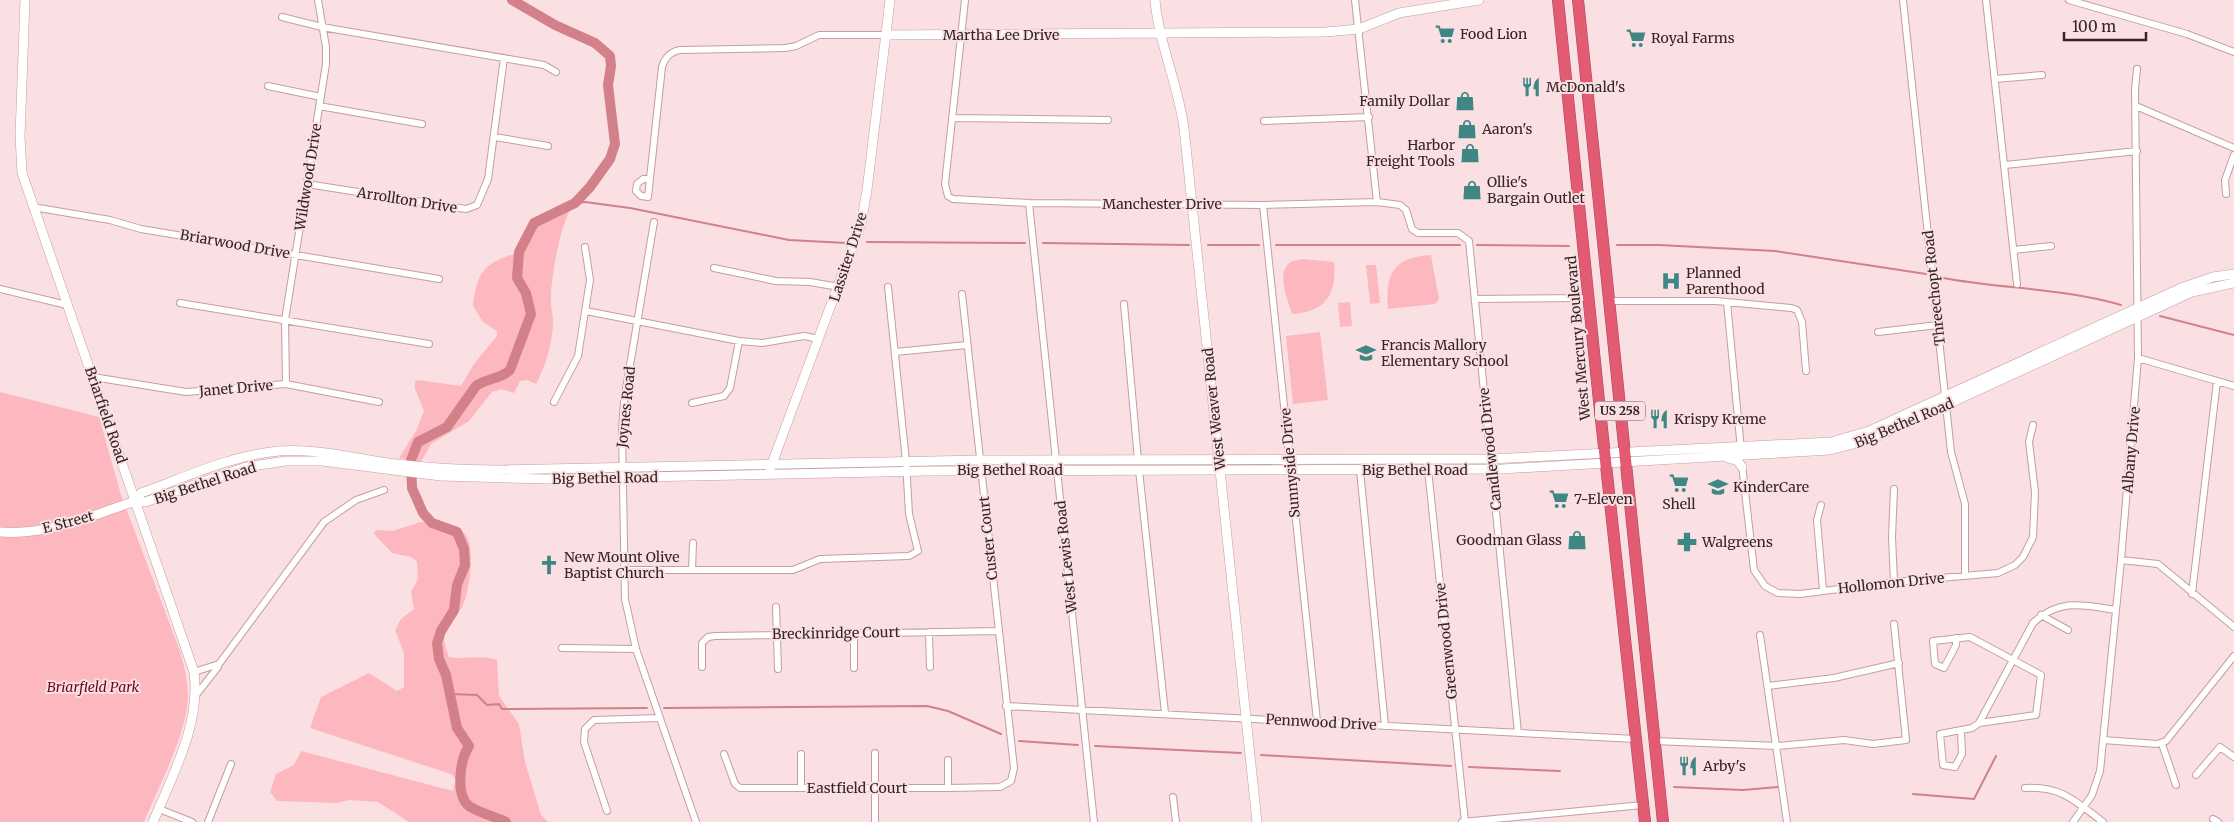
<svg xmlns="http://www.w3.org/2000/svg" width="2234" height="822" font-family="Merriweather,serif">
	<rect width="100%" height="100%" fill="#fae0e2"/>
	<path fill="#fcb8be" d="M571,208C560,227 550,280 551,302C551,310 554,317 553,325C552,346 545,367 536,384L527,380L520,381L514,393L501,389L492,392L469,421L431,444L421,462L399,458L416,431L424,411L415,389V381L418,380L461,386L474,364L497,336V331L483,322L473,306C477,267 488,261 524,251L538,225Z
		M1431,255L1439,299L1435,304L1388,309C1385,273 1394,257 1431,255Z
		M1302,259L1334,262C1337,294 1326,312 1292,314C1288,301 1277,276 1288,264C1291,261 1298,260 1302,259Z
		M1376,265L1380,303L1370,304L1366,265Z
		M1350,302L1352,326L1340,327L1338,303Z
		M1320,332L1328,400L1293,404L1286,336Z
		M0,392L99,417L121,495L180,651C184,666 188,681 188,697C187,733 158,788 144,822H0Z
		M421,522C434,523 451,523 462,531C478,542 469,590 463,605C458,616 444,625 444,638C444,644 447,651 449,657C465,660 481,654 497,660L499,696L519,724L525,762L541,815L548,822H409L378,802L349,800L336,803L277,801L270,792L276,774L294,765L301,751L453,791L456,779L451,774L310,728L321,697L369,673L397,691L404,687V653L395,630L401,619L414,609L411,592L418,579L417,562L411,557L392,553L374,534L376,530L392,531Z"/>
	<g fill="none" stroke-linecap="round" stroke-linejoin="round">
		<path stroke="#d2808a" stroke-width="2" d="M575,203L585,202L630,208L789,240L846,243
			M867,242L1025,243
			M1043,243L1189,245
			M1208,245H1259
			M1276,245H1460
			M1477,245L1569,246
			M1617,245H1659L1775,251L1926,274
			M1943,278C2002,289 2063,288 2121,305
			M2160,316L2234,335
			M450,694L477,695L487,705L499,704L502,709L647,708
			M664,708L927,706L948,711L1001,734
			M1019,741L1078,745
			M1095,746L1241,753
			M1261,755L1451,766
			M1469,767L1560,771
			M1674,787L1743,790L1778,787
			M1913,794L1974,799L1996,756"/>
		<path stroke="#d2808a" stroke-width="10" d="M506,822C496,817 477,812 469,806C455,794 460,760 469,746L457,728L446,675L439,659L437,643L441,631L454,610L457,585L465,565L464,549L457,532L432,523L423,513L412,488L411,460L418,442L447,427L476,386C487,378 501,379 510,370L531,314L526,293L517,278L519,252L534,223L575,203L590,187L610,159L615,144L608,85L611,66L610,56L595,43L555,25L512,0"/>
		<defs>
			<path id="street" d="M965,0L945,184L948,196L953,199L1029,203L1263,205L1377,202L1400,205L1406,210L1412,229L1418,233H1458L1469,241L1518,733
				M1355,0L1377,202
				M1903,0L1951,452L1965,504V575
				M1986,0L2017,284
				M2069,0L2187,34L2234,52
				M282,17L322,27L544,65L556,72
				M1995,79L2042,75
				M268,86L321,97
				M319,106L422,124
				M2136,106L2234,148
				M952,118L1108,120
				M1264,121L1369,117
				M495,137L548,146
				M2005,165L2137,151
				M650,179H643L637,184L636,191L641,196L648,197L662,67C665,57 670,52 680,50L785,48L796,46L819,35H885
				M307,184L466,209L477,205L488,179L504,58
				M2226,194L2225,180L2234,155
				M1029,203L1094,822
				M1263,205L1317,721
				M33,207L110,220L141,229L439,279
				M654,222L624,401L622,431L625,599L636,649L696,822
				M2014,250L2051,246
				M714,268L776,281L810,282L839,287
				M0,289L67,305
				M1475,299L1590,298
				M1608,301H1716L1791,308L1797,310L1802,322L1806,371
				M1727,302L1741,450
				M180,303L429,344
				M1124,304L1138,460
				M586,311L739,341L762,343L804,336L819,339
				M1878,332L1938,325
				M895,352L967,345
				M2138,358L2234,386
				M93,377L186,392L286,384L379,402
				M286,384L285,320L326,64V47L318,0
				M554,402L578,356L590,280L585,247
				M692,403L724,396L730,388L739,341
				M1427,460L1465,822
				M1742,465L1754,570L1765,586L1778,593L1800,594L1894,582L1998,573L2015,565L2023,557L2033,537L2035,492L2029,442L2033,425
				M1139,470L1165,713
				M1360,470L1385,726
				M1894,489L1892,537L1894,582
				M1821,505L1817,520L1823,590
				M2121,560L2158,564L2234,627
				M624,570H793L820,559L909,556L918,551L909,514L906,461L888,287
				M692,570L693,543
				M2192,594L2217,381
				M776,607L778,669
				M2041,615L2068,630
				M929,632L930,667
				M1760,635L1787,822
				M1956,638V645L1944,668L1935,664L1933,641L1970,637L2041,675L2036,715L1979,723L1972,728L1940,734L1943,765L1955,767L1962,754L1961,731
				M562,648L636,649
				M702,667V643L708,637L715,636L998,631
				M854,668V633
				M194,672L219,664L324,522L356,500L384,490
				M1768,686L1834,678L1899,663
				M196,695L218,667
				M1006,706L1636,739
				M1979,723L2033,623C2060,598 2083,605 2116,610
				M2103,740L2157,744L2166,741L2234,656
				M1654,741L1777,746L1844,740L1873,744L1906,740L1894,624
				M2162,744L2176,785
				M724,754L735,784L740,788H948L1000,787L1011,781L1014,768L962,294
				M801,754V788
				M2196,775L2220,747L2234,757
				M948,788V760
				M2025,788C2062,786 2075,801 2103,822
				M1173,797L1176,822
				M159,809L192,822
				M607,811L584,742L585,729L594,720L659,718
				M2213,819L2218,822
				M208,822L231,764
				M875,822V753
				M1462,822L1643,805
				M2073,822L2092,795L2100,771L2121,560L2138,358L2135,89L2137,69"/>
			<path id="secondary" d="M25,0L20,136L22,173L194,672C201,724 173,774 153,822
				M1155,0C1159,44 1178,84 1184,128L1257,822
				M885,35L1326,32L1359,29L1399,13L1479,0
				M1728,458L1737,460L1742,467
				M770,469L861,224L867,190L890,0
				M135,501L141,493C186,477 232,455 279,451C319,448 357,459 396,464C429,468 462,470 495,470L981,460L1490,459L1831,442L1869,431L2181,288L2213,277L2234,274
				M0,532C46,536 92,516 135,501L145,502L246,467L286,461H322L441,476L545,479L928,471L1502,469L1830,450L1872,439L2192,292L2234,283"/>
			<path id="highway" d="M1558,0L1599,401L1645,822
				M1578,0L1663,822"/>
		</defs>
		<use href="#street" stroke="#c69da1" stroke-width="8"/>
		<use href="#secondary" stroke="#c69da1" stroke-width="10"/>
		<use href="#highway" stroke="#a64857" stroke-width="12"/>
		<use href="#street" stroke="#fff" stroke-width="6"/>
		<use href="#secondary" stroke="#fff" stroke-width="9"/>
		<use href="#highway" stroke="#e35b72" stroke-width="11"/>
	</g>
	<defs>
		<symbol id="supermarket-bare" viewBox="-9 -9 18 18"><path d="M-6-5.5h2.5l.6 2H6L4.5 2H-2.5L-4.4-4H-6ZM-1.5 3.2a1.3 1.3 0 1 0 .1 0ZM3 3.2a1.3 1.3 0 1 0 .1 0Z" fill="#3f8784" stroke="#fae0e2" stroke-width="2.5" paint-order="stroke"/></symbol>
		<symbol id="restaurant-bare" viewBox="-9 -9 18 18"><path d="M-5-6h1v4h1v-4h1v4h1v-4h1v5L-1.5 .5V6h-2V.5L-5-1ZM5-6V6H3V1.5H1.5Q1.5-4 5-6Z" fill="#3f8784" stroke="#fae0e2" stroke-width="2.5" paint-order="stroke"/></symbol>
		<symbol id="shop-bare" viewBox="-9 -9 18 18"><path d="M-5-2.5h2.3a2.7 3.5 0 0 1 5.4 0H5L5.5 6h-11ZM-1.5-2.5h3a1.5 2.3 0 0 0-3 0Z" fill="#3f8784" stroke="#fae0e2" stroke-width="2.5" paint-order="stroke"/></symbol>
		<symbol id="hospital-bare" viewBox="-9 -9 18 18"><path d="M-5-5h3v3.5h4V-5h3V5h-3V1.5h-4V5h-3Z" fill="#3f8784" stroke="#fae0e2" stroke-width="2.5" paint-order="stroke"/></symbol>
		<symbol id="school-bare" viewBox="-9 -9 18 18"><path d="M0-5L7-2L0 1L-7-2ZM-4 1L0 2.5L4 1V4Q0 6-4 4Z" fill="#3f8784" stroke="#fae0e2" stroke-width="2.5" paint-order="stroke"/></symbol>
		<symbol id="pharmacy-bare" viewBox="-9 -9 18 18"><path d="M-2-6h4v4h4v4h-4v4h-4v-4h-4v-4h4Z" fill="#3f8784" stroke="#fae0e2" stroke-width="2.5" paint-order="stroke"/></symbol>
		<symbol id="church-bare" viewBox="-9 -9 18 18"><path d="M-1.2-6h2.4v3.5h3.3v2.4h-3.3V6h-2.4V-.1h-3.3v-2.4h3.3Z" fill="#3f8784" stroke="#fae0e2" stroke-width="2.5" paint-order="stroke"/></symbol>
	</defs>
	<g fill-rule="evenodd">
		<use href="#supermarket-bare" x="1431" y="20" width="28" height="28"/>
		<use href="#supermarket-bare" x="1622" y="24" width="28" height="28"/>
		<use href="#restaurant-bare" x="1517" y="73" width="28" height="28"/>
		<use href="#shop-bare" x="1451" y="87" width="28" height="28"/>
		<use href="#shop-bare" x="1453" y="115" width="28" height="28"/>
		<use href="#shop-bare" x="1456" y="139" width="28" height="28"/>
		<use href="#shop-bare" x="1458" y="176" width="28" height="28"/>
		<use href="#hospital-bare" x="1657" y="267" width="28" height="28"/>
		<use href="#school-bare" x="1352" y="339" width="28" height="28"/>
		<use href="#restaurant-bare" x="1645" y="405" width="28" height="28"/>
		<use href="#supermarket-bare" x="1665" y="469" width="28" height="28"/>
		<use href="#school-bare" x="1704" y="473" width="28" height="28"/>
		<use href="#supermarket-bare" x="1545" y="485" width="28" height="28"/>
		<use href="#shop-bare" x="1563" y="526" width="28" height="28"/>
		<use href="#pharmacy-bare" x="1673" y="528" width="28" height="28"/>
		<use href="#church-bare" x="535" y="551" width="28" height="28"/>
		<use href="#restaurant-bare" x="1674" y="752" width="28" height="28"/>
	</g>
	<g text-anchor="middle" stroke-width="4" stroke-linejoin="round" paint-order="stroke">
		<rect fill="#fae0e2" stroke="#6f5d5e" stroke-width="1" x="1595" y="401.5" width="50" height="19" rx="4"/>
		<g font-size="12" font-weight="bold" fill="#342526">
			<text x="1620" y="415">US 258</text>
		</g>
		<g font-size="14" fill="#342526" stroke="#fae0e2" text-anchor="start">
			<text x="1460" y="39">Food Lion</text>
			<text x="1651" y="43">Royal Farms</text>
			<text x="1546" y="92">McDonald's</text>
			<text x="1450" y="106" text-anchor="end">Family Dollar</text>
			<text x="1482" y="134">Aaron's</text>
			<text x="1455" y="150" text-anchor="end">Harbor<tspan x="1455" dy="16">Freight Tools</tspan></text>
			<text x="1487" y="187">Ollie's<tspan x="1487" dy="16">Bargain Outlet</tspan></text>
			<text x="1686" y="278">Planned<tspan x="1686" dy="16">Parenthood</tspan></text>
			<text x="1381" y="350">Francis Mallory<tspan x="1381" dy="16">Elementary School</tspan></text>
			<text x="1674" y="424">Krispy Kreme</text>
			<text x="1733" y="492">KinderCare</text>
			<text x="1574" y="504">7-Eleven</text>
			<text x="1679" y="509" text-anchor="middle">Shell</text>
			<text x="1562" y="545" text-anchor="end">Goodman Glass</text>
			<text x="1702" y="547">Walgreens</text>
			<text x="564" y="562">New Mount Olive<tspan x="564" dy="16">Baptist Church</tspan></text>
			<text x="1703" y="771">Arby's</text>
		</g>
		<g font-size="14" fill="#342526" stroke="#fae0e2">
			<text x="1001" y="40">Martha Lee Drive</text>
			<text transform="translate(308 177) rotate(-81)" y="5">Wildwood Drive</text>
			<text transform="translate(407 200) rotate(9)" y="5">Arrollton Drive</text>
			<text x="1162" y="209">Manchester Drive</text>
			<text transform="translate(235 244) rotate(10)" y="5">Briarwood Drive</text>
			<text transform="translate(848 257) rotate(-72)" y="5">Lassiter Drive</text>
			<text transform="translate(1934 288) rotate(-96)" y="5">Threechopt Road</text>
			<text transform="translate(1578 338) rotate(-95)" y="5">West Mercury Boulevard</text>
			<text transform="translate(236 388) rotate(-5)" y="5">Janet Drive</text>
			<text transform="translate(626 407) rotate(-84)" y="5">Joynes Road</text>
			<text transform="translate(1214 409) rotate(-96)" y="5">West Weaver Road</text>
			<text transform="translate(106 415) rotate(71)" y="5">Briarfield Road</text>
			<text transform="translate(1904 423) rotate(-23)" y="5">Big Bethel Road</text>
			<text transform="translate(1490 449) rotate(-96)" y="5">Candlewood Drive</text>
			<text transform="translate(2131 450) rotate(-85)" y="5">Albany Drive</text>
			<text transform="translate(1290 463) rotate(-95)" y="5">Sunnyside Drive</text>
			<text x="1010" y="475">Big Bethel Road</text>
			<text x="1415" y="475">Big Bethel Road</text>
			<text transform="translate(605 478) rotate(-1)" y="5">Big Bethel Road</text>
			<text transform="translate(205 483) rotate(-18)" y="5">Big Bethel Road</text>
			<text transform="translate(68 522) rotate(-15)" y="5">E Street</text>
			<text transform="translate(988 538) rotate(-96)" y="5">Custer Court</text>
			<text transform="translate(1066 557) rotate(-96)" y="5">West Lewis Road</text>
			<text transform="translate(1891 583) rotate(-6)" y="5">Hollomon Drive</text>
			<text transform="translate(836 633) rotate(-1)" y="5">Breckinridge Court</text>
			<text transform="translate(1446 641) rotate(-96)" y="5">Greenwood Drive</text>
			<text transform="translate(1321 722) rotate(3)" y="5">Pennwood Drive</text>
			<text x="857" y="793">Eastfield Court</text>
		</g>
		<g font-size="14" font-style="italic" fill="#6c0525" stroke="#fae0e2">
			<text x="93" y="692">Briarfield Park</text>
		</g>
	</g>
	<path d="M2064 32v8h82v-8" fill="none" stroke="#342526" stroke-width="2.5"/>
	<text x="2072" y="32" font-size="15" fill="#342526" stroke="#fae0e2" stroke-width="4" paint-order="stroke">100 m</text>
</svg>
